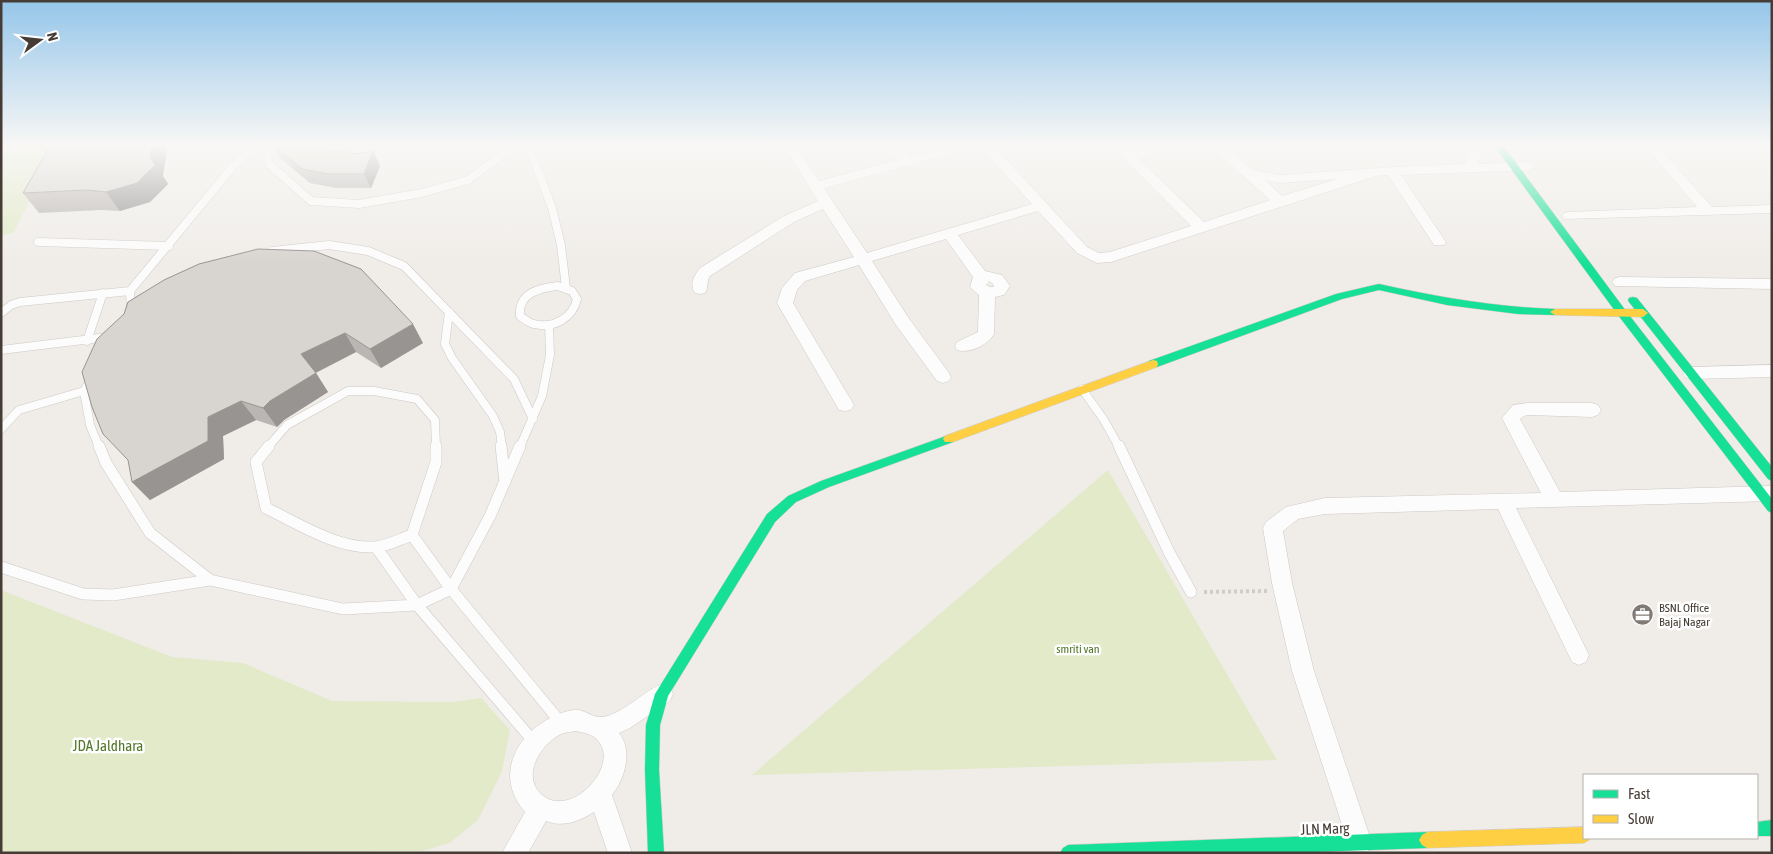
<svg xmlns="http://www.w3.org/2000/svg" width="1773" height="854" font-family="'Asap Condensed',sans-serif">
	<rect width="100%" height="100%" fill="#f0ede9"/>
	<path fill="#e2eac9" d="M1,144H60L13,233L1,235Z
		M1108,470L1277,760L752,775Z
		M1,590L172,657L243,663L332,701L452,702L481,698L510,730L502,771L478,820L450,843L422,851L1,853Z"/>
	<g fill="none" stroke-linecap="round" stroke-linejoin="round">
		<defs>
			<path id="lane-far1" d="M264,144L270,165L311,201L359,204L422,193L468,180L517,144
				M528,144L552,208L561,245L566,288
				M38,242L169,246
				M272,251L329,245L368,251L404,266L514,379L533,419
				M558,286L572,291L577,299C573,318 553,329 534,324C529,323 524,319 520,316C518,293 539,288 558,286Z
				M131,312L130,291L234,165L257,144
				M449,312L445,344L452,358L493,416L500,432L502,447
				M1,313L11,305L20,302L130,291
				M87,341L103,293
				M1,350L108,337
				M92,377L84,391L90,425L99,447
				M1082,389L1104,420L1119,447
				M1,429L19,410L84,391
				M268,447L287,425L348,391H374L417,399L435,420L436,447
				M520,447L542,396L550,355L549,325"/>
			<path id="lane" d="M99,446L106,463L150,533L210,580L343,609L417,605L451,589L490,516L520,446
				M269,446L256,462L266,508C299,524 337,549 375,547C388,546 400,539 412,535L436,462V446
				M501,446L505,482
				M1119,446L1169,552L1191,592
				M412,535L451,589L561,723
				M376,547L417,605L534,742
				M1,567L83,594L113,595L210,580"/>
			<path id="street" d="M782,144H795L819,181L897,160L884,144H897L909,157L957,144H992L1087,247L1099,253L1110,252L1191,226L1109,144H1123L1131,152L1159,144H1181L1180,147L1138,158L1204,222L1270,200L1208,144H1222L1253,170L1280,175L1392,167L1464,164L1468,154L1464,144H1477L1482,154L1478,164L1530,162L1537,166L1530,170L1401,175L1446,242L1444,245H1434L1388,175L1376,176L1111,262L1097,263L1077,253L1038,211L958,235L985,271L1002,275L1010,286L1004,295L995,297L994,334C988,345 969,354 957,350L955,346L957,342L978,332L979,295L970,287L973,277L946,239L872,261L908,317L949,373L951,377L949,381L943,383L937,381L896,325L859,265L805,281L797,290L793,303L854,405L851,410L845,411L839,410L777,303L782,288L795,273L854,257L823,209L794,222L710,276C706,281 709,287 705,293L700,294L695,293C689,284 694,276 700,268L784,216L818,201ZM979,146L1032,204L867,253L824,188ZM1337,179L1282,196L1265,180L1280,183ZM989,281L993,284L994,287H990L986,285Z
				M1643,144H1656L1712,207L1772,205V213L1564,219L1562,216L1564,213L1569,212L1697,207Z
				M1620,277L1772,279V289L1615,286L1612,282L1615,278Z
				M1772,365V377L1691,379L1685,377L1683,373L1685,369L1691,367Z
				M1528,403H1592L1598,405L1601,410L1598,415L1592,417L1528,415L1524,416L1520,419L1560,492L1771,486L1772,501L1516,508L1589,655L1586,662L1579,665L1572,662L1498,509L1325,514L1298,519L1283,531L1292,583L1314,671L1372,843L1368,851H1352L1348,843L1292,671L1272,583L1263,528L1266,522L1286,507L1325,498L1541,493L1502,418L1513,405Z
				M662,684L670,687L673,694L670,701L630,728L619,733C633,750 625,779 612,795L632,853H608L594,812C580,821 563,828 546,821L528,853H502L525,812C488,770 526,719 573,710C583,708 592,718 602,717C622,715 643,691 662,684ZM576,731C581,732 590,734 594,737C626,761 571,822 541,794C521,775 541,744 561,734C566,732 571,732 576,731Z"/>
			<path id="fast" d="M1493,144H1502L1626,311L1772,499V513L1768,511L1618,315Z
				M1379,284C1438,297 1495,307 1555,309L1560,312L1555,315L1518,314L1447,305L1379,290L1342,299L1157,367H1149L1148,364L1149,361L1336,294Z
				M1633,297L1637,298L1772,467V481L1768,479L1629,302L1628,300L1629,298Z
				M949,435L953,436L955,439L953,442L829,487L796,502L775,522L668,696L660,725L659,770L664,853H648L645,770L646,725L655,694L767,514L788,496L821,481Z
				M1772,820V836H1757V822Z
				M1427,832L1432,835L1435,840L1432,845L1427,848L1286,853H1060L1063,848L1068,845Z"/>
			<path id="slow" d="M1555,309H1643L1648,313L1643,317L1555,315L1550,312Z
				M1153,360L1157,361L1158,364L1157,367L953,442H945L943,439L945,436Z
				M1584,827V838H1590L1589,840L1584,843L1427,848L1422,845L1419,840L1422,835L1427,832Z"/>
		</defs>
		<use href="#lane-far1" stroke="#ccc9c5" stroke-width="9"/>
		<use href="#lane" stroke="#ccc9c5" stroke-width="12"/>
		<use href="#street" stroke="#ccc9c5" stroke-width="1"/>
		<use href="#fast" stroke="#d1cac1" stroke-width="1"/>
		<use href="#slow" stroke="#d1cac1" stroke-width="1"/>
		<path stroke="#d1ccca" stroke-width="4" stroke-dasharray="3 3" stroke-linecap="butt" d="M1204,592L1268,591"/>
		<use href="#lane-far1" stroke="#fdfcfc" stroke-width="8"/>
		<use href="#lane" stroke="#fdfcfc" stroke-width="11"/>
		<use href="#street" fill="#fdfcfc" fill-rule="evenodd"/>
		<use href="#fast" fill="#16e098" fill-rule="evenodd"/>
		<use href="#slow" fill="#ffcf43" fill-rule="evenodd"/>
	</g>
	<path fill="#bab6b3" d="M272,144H323L329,153L355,154L373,151L380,166L371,188H336L310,183L279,157Z
		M163,176L168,184L150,202L120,211L101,210L39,213L23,193Z
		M128,302L423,343L381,368L356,352L316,373L328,392L284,420L277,427L256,420L223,436L224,459L150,500L132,482L124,314Z"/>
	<path fill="#979492" d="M152,144H168L163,176L168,184L150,202L120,211L106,192L150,157Z
		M373,151L380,166L371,188L364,174Z
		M413,324L423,343L381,368L370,349Z
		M345,333L356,352L313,374L301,354Z
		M316,373L328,392L284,420L277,427L263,408L270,401Z
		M241,401L256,420L223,436L224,459L150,500L132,482L208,417Z"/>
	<path fill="#d8d4d0" stroke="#979492" d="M51,144H152L150,157L155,165L137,183L106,192L87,190L23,193Z
		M273,144H323L329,153L335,149L355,154L373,151L364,174H328L302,169Z
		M258,249L314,251L361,269L413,324L370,349L345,333L301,354L316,373L270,401L263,408L241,401L208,417V441L132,482L128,460L103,434L92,407L82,372L97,339L124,314L128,302L164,280L199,264Z"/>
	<linearGradient id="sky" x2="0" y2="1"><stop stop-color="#95c6ea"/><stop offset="0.55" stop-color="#f8f7f5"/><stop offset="1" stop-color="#f8f7f5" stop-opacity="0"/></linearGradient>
	<rect width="1773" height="264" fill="url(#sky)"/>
	<defs>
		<symbol id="office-disc" viewBox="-11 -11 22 22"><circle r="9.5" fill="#817a74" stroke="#fff"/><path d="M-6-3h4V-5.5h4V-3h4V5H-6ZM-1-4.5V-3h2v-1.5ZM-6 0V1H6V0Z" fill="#fff"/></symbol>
	</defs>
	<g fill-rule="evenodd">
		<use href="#office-disc" x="1630" y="602" width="25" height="25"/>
	</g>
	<g text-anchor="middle" stroke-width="5" stroke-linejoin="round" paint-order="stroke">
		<g font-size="12" fill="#453c35" stroke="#fff" text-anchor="start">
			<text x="1659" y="612">BSNL Office<tspan x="1659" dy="14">Bajaj Nagar</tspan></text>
		</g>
		<g font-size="12" fill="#537729" stroke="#fff">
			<text x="1078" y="653">smriti van</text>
		</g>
		<g font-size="15" fill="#537729" stroke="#fff">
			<text x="108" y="751">JDA Jaldhara</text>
		</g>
		<g font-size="15" fill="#453c35" stroke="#fff">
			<text transform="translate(1325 829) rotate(-2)" y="5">JLN Marg</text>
		</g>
	</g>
	<rect width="1773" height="854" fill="none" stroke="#453c35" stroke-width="5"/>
	<rect x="1583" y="774" width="175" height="65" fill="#ffffff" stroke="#b5b1ae"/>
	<rect x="1593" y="790" width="25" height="8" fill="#16e098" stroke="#b5b1ae"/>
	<text x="1628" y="799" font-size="15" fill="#453c35">Fast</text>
	<rect x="1593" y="815" width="25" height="8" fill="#ffcf43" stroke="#b5b1ae"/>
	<text x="1628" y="824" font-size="15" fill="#453c35">Slow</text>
	<g transform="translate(40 40) rotate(75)" stroke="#ffffff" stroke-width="4" paint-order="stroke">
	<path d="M0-4L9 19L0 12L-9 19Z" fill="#453c35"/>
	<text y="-8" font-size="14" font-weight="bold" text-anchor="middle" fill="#453c35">N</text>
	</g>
</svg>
